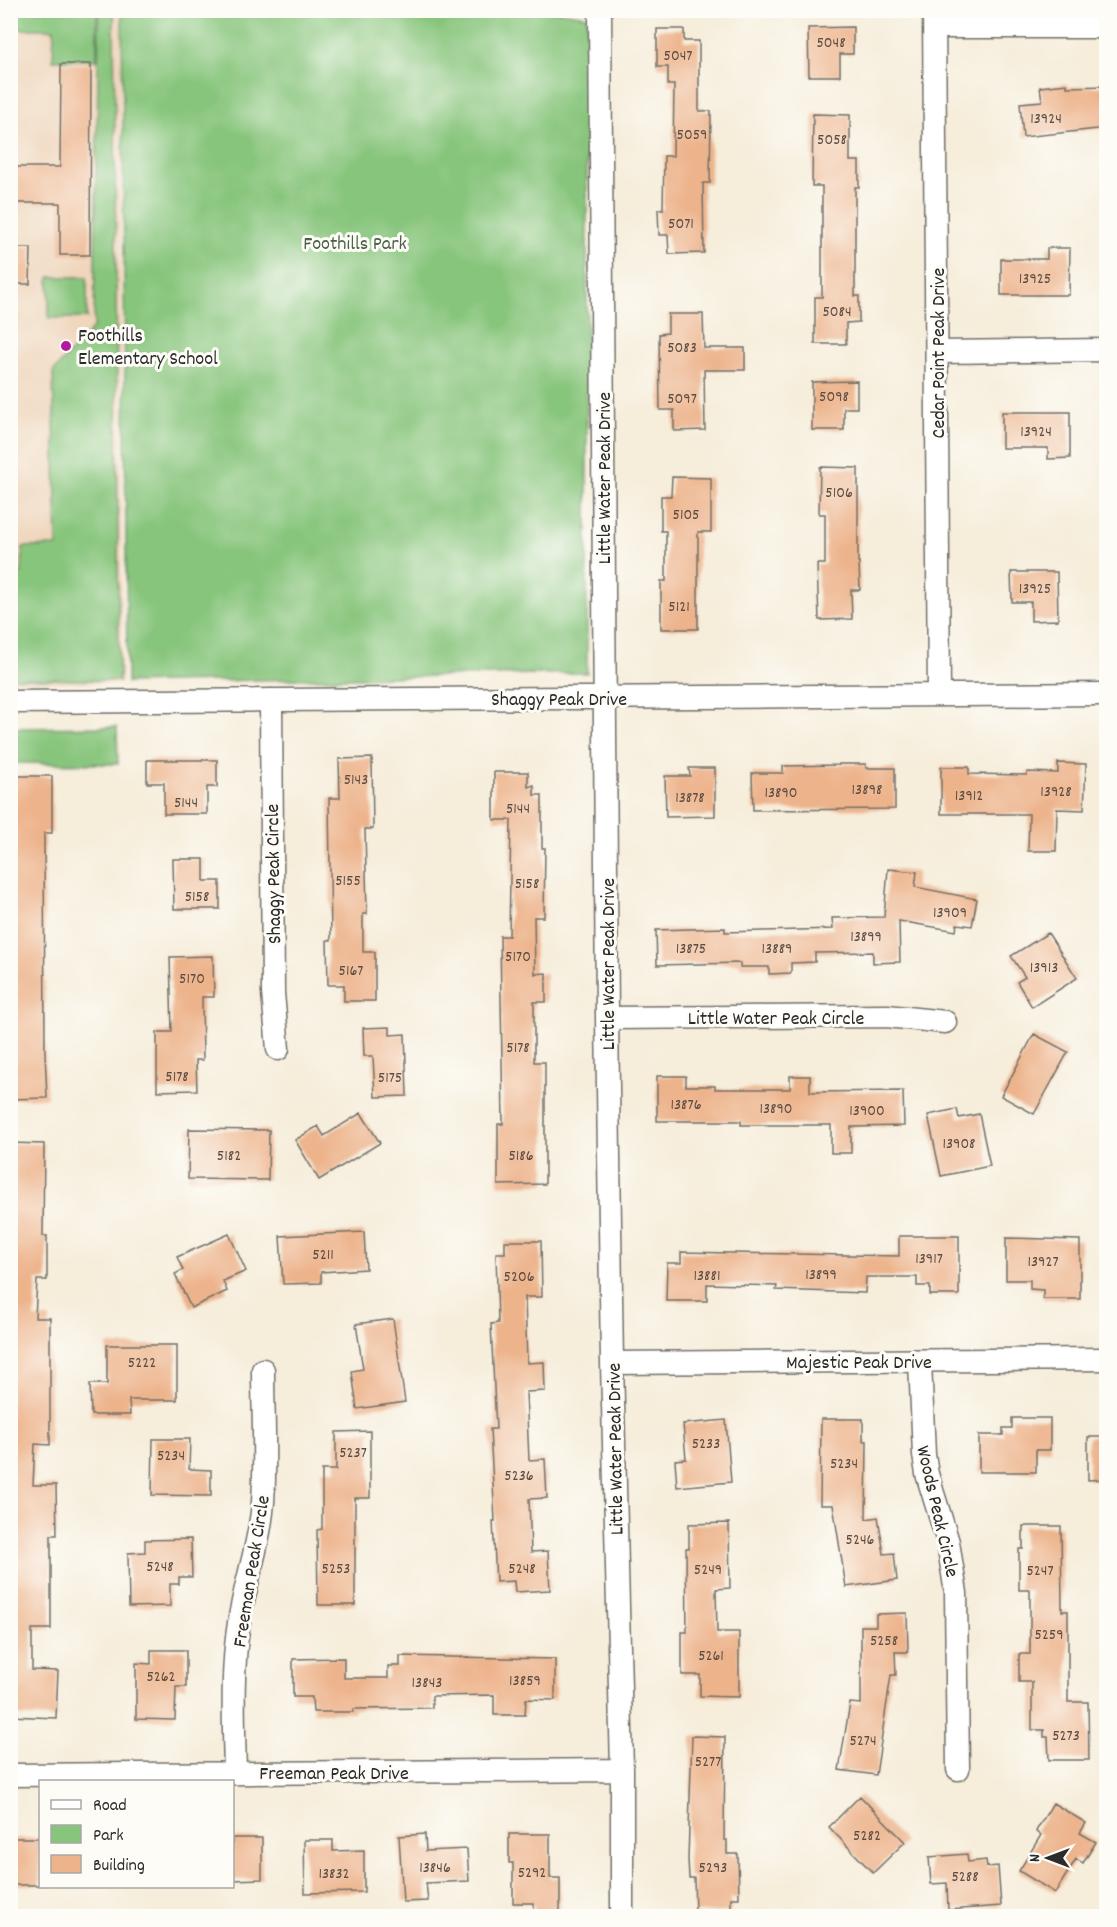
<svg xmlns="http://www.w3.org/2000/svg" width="1117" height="1927" font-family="Dekko,sans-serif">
	<rect width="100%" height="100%" fill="#fdfcf7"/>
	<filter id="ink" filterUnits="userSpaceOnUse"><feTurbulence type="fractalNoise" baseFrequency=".0167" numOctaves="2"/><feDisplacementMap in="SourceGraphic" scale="12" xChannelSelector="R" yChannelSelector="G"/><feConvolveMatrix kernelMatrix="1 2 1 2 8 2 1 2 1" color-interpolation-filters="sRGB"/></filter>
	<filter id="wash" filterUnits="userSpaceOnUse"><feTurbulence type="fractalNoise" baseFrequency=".008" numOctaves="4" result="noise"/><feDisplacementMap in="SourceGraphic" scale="24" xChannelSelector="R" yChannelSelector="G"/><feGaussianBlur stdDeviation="1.35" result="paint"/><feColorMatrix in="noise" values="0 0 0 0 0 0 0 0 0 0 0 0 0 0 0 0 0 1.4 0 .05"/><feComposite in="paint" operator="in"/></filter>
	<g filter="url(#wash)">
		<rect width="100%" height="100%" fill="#f6edda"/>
		<path fill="#efd6bc" d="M11,11H121L122,684L11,682Z"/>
		<path fill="#87c57c" stroke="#597854" stroke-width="1.5" d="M11,10L97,11V60H53L54,29H11Z
			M99,11H114L119,681L11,678V574L22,573L23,547L57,546L53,372L94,327Z
			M555,11L587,16V673L127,683L122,11Z
			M49,277H87V318H49Z
			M117,727L118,764L11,763V728Z"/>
		<g id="blocks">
			<path fill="#edb48c" d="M853,27V54H840V76H809L808,28Z
				M657,29H684V41H699V111H711L710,183H703L704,253L669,254L668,235H659L658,209H663L664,156H673L674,85H668V67H657Z
				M61,64H91L90,255H60V203H10V167H60Z
				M1067,84V87L1107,86V128L1023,137L1020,103L1042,101L1040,87Z
				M813,114L850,115V161H859V187H855V296H859V322L846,323V344H815V297H822V186H812Z
				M10,248H31L30,284H10Z
				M1047,248H1070L1069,295H1001V259H1047Z
				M668,314H703L704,348H745V370H704L705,430L674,431V410H660L659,334L668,333Z
				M857,381V408H844V430H812V382Z
				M1002,412H1070V458L1048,459V448H1002Z
				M820,467L858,468V562H859L860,590H851L852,619L819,620L817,564H825V514H819Z
				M672,477L711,478V532H698V629H661V581H666V531H661V496H671Z
				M1011,572H1057L1058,620L1031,621V602H1012Z
				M372,758L373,829H365L367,914H363V952H375V1001H344V985H328L327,940H331L329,798H340L339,759Z
				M147,760H217V787H207V814H164V783H147Z
				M1058,763L1086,764L1084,810L1057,809L1056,851H1028L1029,814H941V767H969V774L1027,775V772L1058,773Z
				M839,764H866V768H895V809L753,810L752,773H783V766L839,765Z
				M689,768H715V816L666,817L665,776H690Z
				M494,772H528V787L534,785V795H542V848H545L544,917H534L535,974L546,973V1002H534V1062H545V1184L498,1185V1124H503L500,936H509L511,820H494Z
				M10,776H52V833H44L45,1052L47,1098L10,1099Z
				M173,859H204V881H220V909H174Z
				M888,869L917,872L915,887L977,899L972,926L957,924L956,931L899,921L900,962L873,963V952L815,953V962L791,963V973L769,974V967H740V963L657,965L656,930L725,928V932L833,929L832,918L884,917Z
				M1048,933L1077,978L1032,1007L1017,982L1025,977L1011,956Z
				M213,956L214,997H202L203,1060H196L197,1090L157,1091V1032H172L170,957Z
				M390,1027V1035L405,1034L407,1096L375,1097L373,1056H364L363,1028Z
				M1034,1034L1068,1052L1034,1114L1001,1096Z
				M657,1076H686V1086H715V1089H790V1076H810V1092L903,1091L904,1126L851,1127V1153H831V1125H741V1121H657Z
				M957,1109L959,1118L979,1114L990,1166L941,1176L928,1115Z
				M361,1113L380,1143L319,1180L295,1140L318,1126L324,1136Z
				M189,1129L269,1130L268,1180L188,1179Z
				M10,1143L44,1144L43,1236H47V1280H37L35,1318H50V1445L35,1444L33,1485H56L57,1535H51V1629H32V1670L58,1671L56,1718L10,1716Z
				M364,1232L366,1269L321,1272V1283L283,1284L280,1236Z
				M229,1234L246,1271L223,1281L227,1291L191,1308L175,1274L183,1270L177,1257Z
				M899,1236H959V1295H930V1286H917V1277H866L865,1293L776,1290L777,1286L707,1284V1301H666L667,1263H681V1252L899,1256Z
				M1006,1238L1080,1240V1299H1043V1290L1030,1289V1280H1006Z
				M505,1241H541L542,1297H525L527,1363L544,1362L545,1391L526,1392L529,1460L545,1459L547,1498L529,1499L531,1552L548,1551L550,1590L515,1592L514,1581L496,1582L493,1521H495L490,1429H496L491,1324L498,1323L496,1253H505Z
				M393,1319L405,1402L357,1409L352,1371L363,1369L356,1324Z
				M107,1345H177V1400H129L130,1415H91L90,1384H107Z
				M1012,1418H1050V1450H1036V1472H979V1435H1003V1428H1012Z
				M821,1419H863V1441H867L866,1519L878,1517L884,1554L894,1553L897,1580L846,1587L833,1505H820Z
				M726,1420L731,1482L677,1487L675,1460L686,1459L683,1424Z
				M370,1431V1498H355V1605H318L317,1530L322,1529V1470H336V1432Z
				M1088,1437H1107V1479L1088,1480Z
				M153,1439H190L189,1469L211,1470V1496L152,1495Z
				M729,1523L730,1588L716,1589L717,1632H739V1697L700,1696V1675H682V1632H687L686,1548H689V1524Z
				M1023,1526H1061L1062,1611H1068V1702H1088L1089,1760H1049L1048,1737H1044V1730H1032V1682H1019V1654H1030V1590H1019V1549H1023Z
				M191,1539L192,1577H179V1584H170V1606L129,1607L128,1553L145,1552V1540Z
				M907,1613L908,1652H895L896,1675H891L876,1775L839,1770L850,1703L861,1704V1626H876V1614Z
				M151,1650H186V1687H176L175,1720L136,1719V1663L151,1664Z
				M400,1656L555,1659V1700L526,1699L525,1715H494V1695L432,1696V1708L353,1709V1712H313L312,1697H293V1659L344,1658V1678H388V1666H400Z
				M692,1736L725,1737L724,1840H727V1854H738L739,1898H731V1912L695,1913L694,1878H689L688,1859Z
				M860,1796L905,1842L873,1873L829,1827Z
				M1053,1803L1086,1823L1080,1833L1096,1842L1083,1863L1076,1859L1055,1893L1019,1871L1041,1835L1036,1831Z
				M425,1834L426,1851L467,1849L469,1881L426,1883L428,1901L403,1902L399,1836Z
				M509,1834H550V1878H560V1917H535L534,1903H513V1863H509Z
				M10,1838H40V1885H10Z
				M232,1838H262V1879L232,1880Z
				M304,1840H333V1851L364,1850V1892L305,1893Z
				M967,1854L968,1862L986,1860L987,1867L998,1866L1001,1906L948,1910L947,1883L931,1884L929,1857Z"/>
		</g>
	</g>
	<g filter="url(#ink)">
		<use href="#blocks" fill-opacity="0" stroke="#726f68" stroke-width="1.5"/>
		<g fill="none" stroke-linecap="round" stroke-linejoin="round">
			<defs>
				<path id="minor" d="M600,10L607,1018L612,1363L622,1770V1916
					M934,10L939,695
					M935,27H1106
					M937,352L1106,350
					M271,700L273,993L278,1049
					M10,702L1106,694
					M607,1018L887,1016L945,1022
					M920,1361L924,1455L927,1474L948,1542L956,1593L958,1769
					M612,1363L1106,1359
					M235,1773C234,1724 231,1672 239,1623C245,1582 260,1544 263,1502C266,1458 263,1414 263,1370
					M10,1775L622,1770"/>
			</defs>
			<use href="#minor" stroke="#726f68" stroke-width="25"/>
			<use href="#minor" stroke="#fff" stroke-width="22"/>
		</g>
	</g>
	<circle fill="#b5179e" stroke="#fdfcf7" stroke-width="2" cx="66" cy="346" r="6"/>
	<g text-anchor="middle" stroke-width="6" stroke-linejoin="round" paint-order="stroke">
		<g font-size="16" fill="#5c4d43">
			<text x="831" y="47">5048</text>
			<text x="678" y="60">5047</text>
			<text x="1046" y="123">13924</text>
			<text x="692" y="139">5059</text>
			<text x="832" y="144">5058</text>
			<text x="681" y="228">5071</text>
			<text x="1035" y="283">13925</text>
			<text x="837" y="316">5084</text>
			<text x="682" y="352">5083</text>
			<text x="834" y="401">5098</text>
			<text x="682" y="403">5097</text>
			<text x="1036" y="436">13924</text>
			<text x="839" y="497">5106</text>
			<text x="686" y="519">5105</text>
			<text x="1035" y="593">13925</text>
			<text x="679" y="611">5121</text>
			<text x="356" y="784">5143</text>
			<text x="867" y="794">13898</text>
			<text x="1056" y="796">13928</text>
			<text x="781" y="797">13890</text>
			<text x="969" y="800">13912</text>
			<text x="690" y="802">13878</text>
			<text x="186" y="807">5144</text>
			<text x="518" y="813">5144</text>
			<text x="348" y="885">5155</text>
			<text x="527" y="888">5158</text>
			<text x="197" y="901">5158</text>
			<text x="950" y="917">13909</text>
			<text x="866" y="941">13899</text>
			<text x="691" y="953">13875</text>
			<text x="777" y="953">13889</text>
			<text x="518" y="961">5170</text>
			<text x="1044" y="972">13913</text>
			<text x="351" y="975">5167</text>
			<text x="192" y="983">5170</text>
			<text x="518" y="1052">5178</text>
			<text x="177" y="1081">5178</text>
			<text x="390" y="1082">5175</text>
			<text x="686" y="1109">13876</text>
			<text x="776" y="1113">13890</text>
			<text x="867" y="1115">13900</text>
			<text x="959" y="1148">13908</text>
			<text x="229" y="1160">5182</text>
			<text x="521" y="1160">5186</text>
			<text x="323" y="1259">5211</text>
			<text x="929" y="1263">13917</text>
			<text x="1043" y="1266">13927</text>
			<text x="821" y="1279">13899</text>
			<text x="707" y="1280">13881</text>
			<text x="519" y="1281">5206</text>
			<text x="142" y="1367">5222</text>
			<text x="706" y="1448">5233</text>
			<text x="353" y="1457">5237</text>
			<text x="171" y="1460">5234</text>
			<text x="844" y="1468">5234</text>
			<text x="519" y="1480">5236</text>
			<text x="860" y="1544">5246</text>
			<text x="160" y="1571">5248</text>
			<text x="336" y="1573">5253</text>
			<text x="522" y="1573">5248</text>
			<text x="708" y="1574">5249</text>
			<text x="1040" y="1575">5247</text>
			<text x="1049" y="1639">5259</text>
			<text x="884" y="1645">5258</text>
			<text x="711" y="1660">5261</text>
			<text x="161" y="1681">5262</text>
			<text x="525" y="1685">13859</text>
			<text x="427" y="1687">13843</text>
			<text x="1066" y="1740">5273</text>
			<text x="863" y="1745">5274</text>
			<text x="708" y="1766">5277</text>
			<text x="867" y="1840">5282</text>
			<text x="435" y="1872">13846</text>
			<text x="713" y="1872">5293</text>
			<text x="532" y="1877">5292</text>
			<text x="334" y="1878">13832</text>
			<text x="965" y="1881">5288</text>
		</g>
		<g font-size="20" fill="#4b6147" stroke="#fdfcf7">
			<text x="355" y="249">Foothills Park</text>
		</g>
		<g font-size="20" fill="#2b2b2b" stroke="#fdfcf7" text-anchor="start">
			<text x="78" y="341">Foothills<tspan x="78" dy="23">Elementary School</tspan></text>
		</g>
		<g font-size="20" fill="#2b2b2b" stroke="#fdfcf7">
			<text transform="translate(937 353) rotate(-90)" y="7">Cedar Point Peak Drive</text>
			<text transform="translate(603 478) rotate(-90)" y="7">Little Water Peak Drive</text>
			<text x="559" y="705">Shaggy Peak Drive</text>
			<text transform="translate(272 874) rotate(-91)" y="7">Shaggy Peak Circle</text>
			<text transform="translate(607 964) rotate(-90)" y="7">Little Water Peak Drive</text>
			<text x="776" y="1024">Little Water Peak Circle</text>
			<text x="859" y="1368">Majestic Peak Drive</text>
			<text transform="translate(614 1449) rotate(-91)" y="7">Little Water Peak Drive</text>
			<text transform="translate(939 1511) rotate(77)" y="7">Woods Peak Circle</text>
			<text transform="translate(250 1571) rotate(-81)" y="7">Freeman Peak Circle</text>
			<text x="334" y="1779">Freeman Peak Drive</text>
		</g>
	</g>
	<rect width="1117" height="1927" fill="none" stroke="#fdfcf7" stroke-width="36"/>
	<rect x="39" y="1780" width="195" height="108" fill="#fdfcf7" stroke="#a9a8a5" stroke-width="1.5"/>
	<rect x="51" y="1800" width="30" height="9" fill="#ffffff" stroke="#a9a8a5" stroke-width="1.5"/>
	<text x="93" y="1810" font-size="18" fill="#2b2b2b">Road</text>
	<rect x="51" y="1825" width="30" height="18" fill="#87c57c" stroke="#a9a8a5" stroke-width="1.5"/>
	<text x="93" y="1840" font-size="18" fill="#2b2b2b">Park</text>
	<rect x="51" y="1855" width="30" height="18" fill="#edb48c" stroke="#a9a8a5" stroke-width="1.5"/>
	<text x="93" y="1870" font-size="18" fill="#2b2b2b">Building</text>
	<g transform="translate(1048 1858) rotate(270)" stroke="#fdfcf7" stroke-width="4.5" paint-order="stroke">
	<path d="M0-4.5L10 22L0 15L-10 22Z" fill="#2b2b2b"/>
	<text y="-9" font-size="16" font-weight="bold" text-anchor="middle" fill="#2b2b2b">N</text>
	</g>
</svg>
